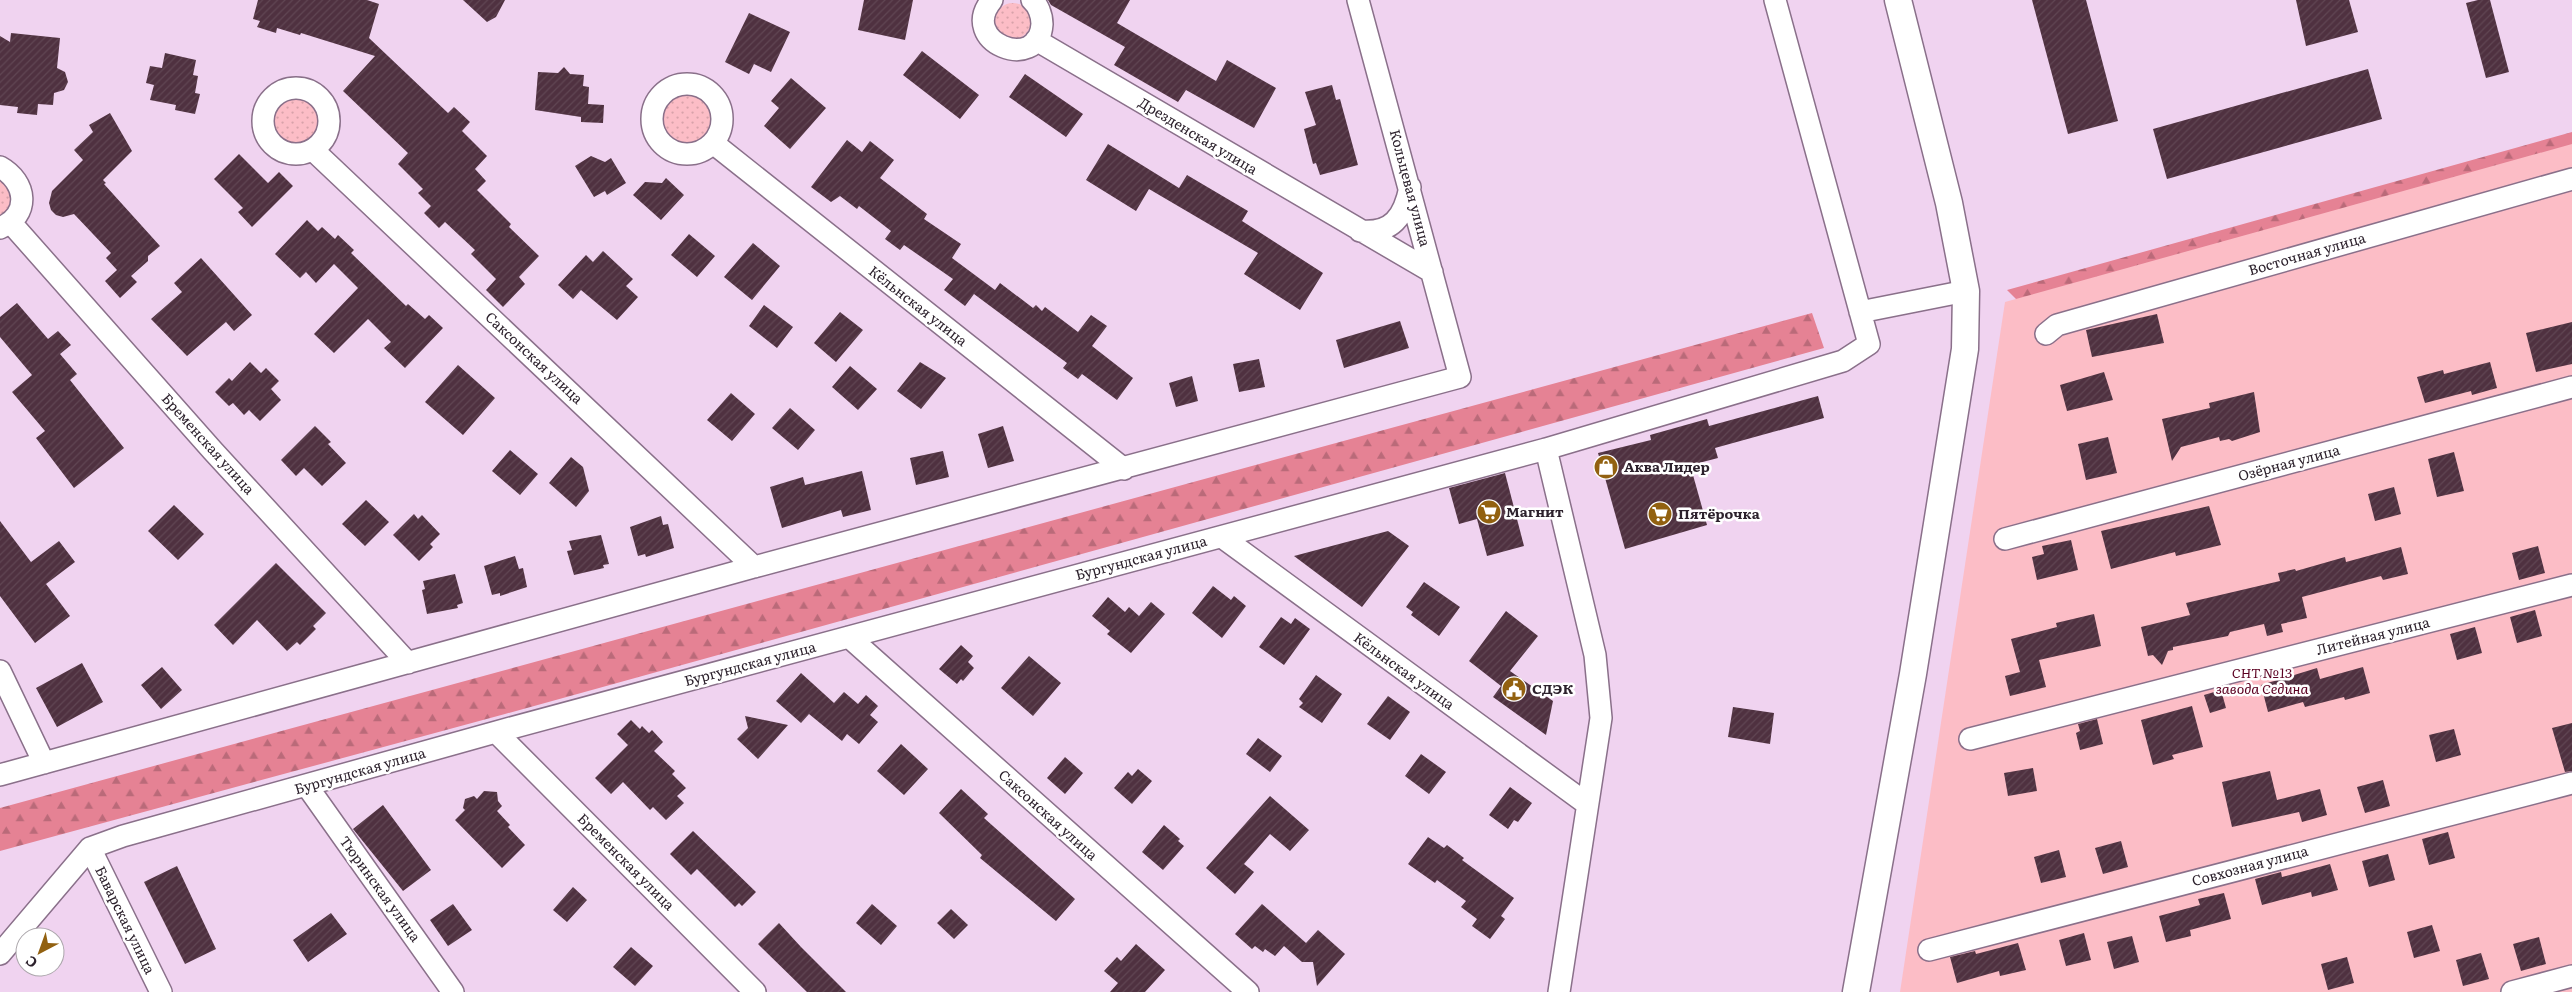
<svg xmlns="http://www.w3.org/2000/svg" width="2572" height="992" font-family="Literata,serif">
	<defs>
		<pattern id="grass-dots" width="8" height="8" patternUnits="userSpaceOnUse" patternTransform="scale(1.25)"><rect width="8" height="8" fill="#fcbdc6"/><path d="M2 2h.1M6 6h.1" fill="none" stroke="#d8a2aa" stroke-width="1.8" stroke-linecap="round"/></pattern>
		<pattern id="forest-firs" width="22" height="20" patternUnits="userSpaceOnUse" patternTransform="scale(1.25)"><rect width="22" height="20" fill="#e58294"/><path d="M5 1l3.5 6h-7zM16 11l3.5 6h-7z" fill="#ba6a79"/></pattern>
		<pattern id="building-hatch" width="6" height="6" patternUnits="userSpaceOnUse" patternTransform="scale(1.25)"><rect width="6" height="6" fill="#4f3140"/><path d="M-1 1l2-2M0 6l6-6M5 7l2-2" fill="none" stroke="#604653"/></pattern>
	</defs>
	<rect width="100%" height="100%" fill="#f0d3f0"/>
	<path fill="url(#grass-dots)" d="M995 21a18 18 0 1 1 36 0a18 18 0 1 1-36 0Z
		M662 119a25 25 0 1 1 50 0a25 25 0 1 1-50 0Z
		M269 119a25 25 0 1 1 50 0a25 25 0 1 1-50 0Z
		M0,177L16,200L0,223Z"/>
	<path fill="url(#forest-firs)" d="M2572,132V173L2037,320L2007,290Z
		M1812,313L1824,348L505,714L0,851V808Z"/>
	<path fill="#fcbdc6" d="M2572,144V992H1900L2005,302Z"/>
	<path fill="url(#building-hatch)" d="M258,0H367L379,4L369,38L448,113L454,107L470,122L462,131L487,156L475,169L486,181L477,190L511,224L509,227L539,256L519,277L525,284L503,307L486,290L496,279L471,254L475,250L445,222L439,228L424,213L431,206L418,193L423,189L398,164L408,153L343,91L375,56L301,33L300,35L277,28L276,33L257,27L260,21L253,19Z
		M463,0H505L496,17L487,22Z
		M864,0H913L905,40L858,30Z
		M1048,0H1130L1117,23L1216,81L1227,60L1276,88L1254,128L1186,90L1178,102L1114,65L1125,47L1051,5Z
		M2032,0H2086L2118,121L2068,134Z
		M2296,0H2349L2358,32L2306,46Z
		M2478,0H2490L2509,72L2486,78L2466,3Z
		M749,13L790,32L771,72L754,64L749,74L725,62Z
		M11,33L60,38L57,68L65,72L68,82L64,90L54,93L53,105L38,104L37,115L17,113L18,107L0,105V36L10,42Z
		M922,51L979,95L960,119L903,75Z
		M165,53L196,60L193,75L198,76L195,93L200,94L195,114L175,110L176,105L150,100L154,85L146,83L150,66L162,68Z
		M564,67L570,74L584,75L583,86L589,87L588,104L604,105L603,123L581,122V117L535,110L538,72L558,73Z
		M2368,69L2382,119L2167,179L2153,129Z
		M1025,74L1083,114L1066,137L1009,97Z
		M791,78L826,108L790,149L764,126L779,108L771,101Z
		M1332,85L1336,100L1340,99L1358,165L1320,175L1316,163L1313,164L1304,129L1316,125L1305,92Z
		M110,113L132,151L103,180L106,183L104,184L160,246L148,256V261L131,276L137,282L120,298L105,281L117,270L106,258L111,253L74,214L63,217L56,215L51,210L49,203L52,191L83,160L74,150L93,132L89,125Z
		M847,140L862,152L870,141L894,160L880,178L927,214L924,219L961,244L952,258L995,290L1000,283L1033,308L1036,305L1042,311L1045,307L1078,332L1091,315L1107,326L1092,346L1133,378L1117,400L1082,374L1078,379L1063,368L1067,363L974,294L965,306L944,290L953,279L904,245L900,250L885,239L891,231L859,206L857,209L840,196L831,202L811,187Z
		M1108,144L1179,188L1187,175L1248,211L1242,221L1323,273L1300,310L1244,274L1258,253L1149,189L1136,211L1086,180Z
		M239,154L268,183L279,172L293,186L252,227L238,212L243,208L214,179Z
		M591,156L605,162L611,158L626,183L607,195L605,191L594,197L575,166Z
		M666,178L684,195L661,220L633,195L645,182L662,183Z
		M307,220L318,231L322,227L335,239L338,235L354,250L351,253L406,306L408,304L425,319L429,315L443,328L405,368L384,348L391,342L368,319L334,353L314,334L358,288L334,264L316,283L306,272L300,278L275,254Z
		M689,234L715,256L697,277L671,255Z
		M753,243L780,266L752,300L724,277Z
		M603,251L633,279L626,286L638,297L617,320L581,290L573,299L558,285L586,255L593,262Z
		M201,258L252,315L234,331L226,322L187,356L151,319L182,292L174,283Z
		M17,303L48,339L58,331L71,345L60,354L77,374L70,380L124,448L74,488L36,438L45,431L12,392L32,375L0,337V317Z
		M764,305L793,327L777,348L749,326Z
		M840,312L863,330L836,362L814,343Z
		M2157,314L2164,343L2092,357L2086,330Z
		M1400,321L1409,348L1344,368L1336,340Z
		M2572,322V364L2536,372L2526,333Z
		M1259,359L1265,387L1239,392L1233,364Z
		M250,362L261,373L266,368L279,381L271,389L281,400L260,421L249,410L244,415L233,403L229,406L215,392L229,378L232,381Z
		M920,362L946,378L921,409L897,391Z
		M2490,362L2497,388L2472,395L2471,391L2425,403L2417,377L2443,370L2444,374Z
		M458,365L495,398L463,435L425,402Z
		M850,366L877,389L858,410L832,387Z
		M2104,372L2113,400L2067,411L2060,385Z
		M1192,376L1198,401L1176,407L1169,383Z
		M2254,392L2260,432L2232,441L2229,439L2220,441L2219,437L2181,447L2172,461L2162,419L2210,408L2209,403Z
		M731,393L755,414L732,441L707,420Z
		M1818,396L1824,418L1715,448L1718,458L1695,464L1696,467L1691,468L1707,525L1625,549L1598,453L1651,440L1650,435L1707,419L1709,426Z
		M790,408L815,430L798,450L772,428Z
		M315,426L331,442L328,444L346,463L322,486L304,468L296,476L281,460Z
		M1003,426L1014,461L988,468L978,434Z
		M2108,437L2117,473L2086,480L2078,444Z
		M510,450L538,474L520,495L492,471Z
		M943,451L949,477L916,485L910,458Z
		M2454,452L2464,491L2437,497L2428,459Z
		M571,457L583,467L589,491L576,507L549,483Z
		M862,471L871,510L843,517L841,510L782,528L770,487L803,477L805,485Z
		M1505,473L1524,546L1487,556L1477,519L1459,524L1449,488Z
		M2394,487L2401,514L2375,521L2368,494Z
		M366,500L389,522L365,546L342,524Z
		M174,505L204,534L178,560L148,531Z
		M2209,506L2221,545L2176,556L2175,552L2111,569L2101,531Z
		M414,514L418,519L422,515L440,534L430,544L433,547L419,561L393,535Z
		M661,516L663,525L668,524L674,548L646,557L645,554L638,556L630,527Z
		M0,521L31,562L59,541L75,562L46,584L70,616L35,643L0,596Z
		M1388,531L1409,546L1362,607L1294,556Z
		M601,535L609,564L603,565L604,568L574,575L567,551L572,550L569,541Z
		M2071,540L2078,570L2037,580L2032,557L2044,554L2042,546Z
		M2538,546L2545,573L2519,580L2512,553Z
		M2401,547L2408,574L2383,580L2381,576L2302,597L2307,618L2281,624L2283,632L2267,636L2264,624L2230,632L2228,636L2173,647V650L2168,651L2162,665L2153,655L2148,656L2141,627L2190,615L2186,603L2280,581L2278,573L2295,569L2296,571L2345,557L2346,562Z
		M515,556L519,569L523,568L527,587L500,596V593L492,595L484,566Z
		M276,563L326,613L313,626L316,629L300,645L297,642L287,651L257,620L233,645L214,625Z
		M455,574L463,603L457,605L458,608L427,614L422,590L425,589L423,581Z
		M1424,582L1460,607L1439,636L1411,615L1413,612L1406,607Z
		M1213,586L1231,600L1234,596L1246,606L1222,638L1192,613Z
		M1108,597L1125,612L1129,607L1139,616L1151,602L1165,614L1131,653L1107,634L1110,631L1092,616Z
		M2535,610L2542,636L2517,643L2510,617Z
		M1506,611L1538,636L1510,671L1553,701L1546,735L1493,697L1501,686L1469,661Z
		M2094,614L2101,646L2039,660L2046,687L2010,696L2005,676L2020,672L2011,639L2057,627L2056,623Z
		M1281,617L1291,624L1295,618L1310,629L1284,665L1259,647Z
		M2475,627L2482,653L2457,660L2450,634Z
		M961,645L973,656L968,662L974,668L963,681L961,679L957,684L939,669Z
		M1029,656L1061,683L1033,716L1001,688Z
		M82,663L103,702L57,727L36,688Z
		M162,667L182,690L161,709L141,685Z
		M2363,667L2370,693L2345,700L2344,697L2305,707L2303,702L2268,712L2261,685L2317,668L2320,679Z
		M801,673L834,703L844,692L858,704L866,695L878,706L870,715L878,722L859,744L847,734L842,741L809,714L801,723L776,701Z
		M1316,675L1342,694L1322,723L1299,707L1303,703L1299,699Z
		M2221,690L2226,708L2210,713L2204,695Z
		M1388,696L1410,712L1390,740L1367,724Z
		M2192,706L2203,747L2172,755L2174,759L2153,765L2141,720Z
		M1733,707L1774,713L1770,744L1728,737Z
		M745,716L788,725L758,759L737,739L748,728Z
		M2097,719L2103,744L2080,750L2076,733L2080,731L2078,724Z
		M631,720L640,729L642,726L649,733L652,730L663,742L654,751L675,771L672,774L686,788L677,796L684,803L666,820L653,807L650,810L623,782L611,794L595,778L628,745L617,734Z
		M2572,723V771L2565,772L2552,728Z
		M2454,729L2461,755L2436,762L2429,735Z
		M1258,738L1282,756L1270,772L1246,754Z
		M901,744L928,769L904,795L877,771Z
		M1421,754L1446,772L1429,794L1405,776Z
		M1065,757L1083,773L1065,794L1047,778Z
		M2033,768L2037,791L2008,796L2004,773Z
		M1138,769L1152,781L1132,804L1114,788L1128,772L1132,776Z
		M2270,771L2277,800L2320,789L2327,815L2302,822L2299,812L2232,827L2222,782Z
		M2383,780L2390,806L2365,813L2357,787Z
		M1510,787L1532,803L1518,822L1514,820L1508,829L1489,815Z
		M961,789L988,814L984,818L1075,899L1056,921L980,858L982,855L939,813Z
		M484,791L497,792L498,801L502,806L497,811L510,825L508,827L525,845L502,868L455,820L465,810L463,808L465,799L474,796L477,799Z
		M1270,796L1309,830L1290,851L1270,834L1244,864L1254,872L1235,894L1206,868Z
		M383,805L431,870L403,891L353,829Z
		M1164,825L1180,839L1178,841L1184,846L1163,870L1142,852Z
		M693,831L756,892L742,906L739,903L735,907L697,869L691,875L670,854Z
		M2448,832L2455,858L2429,865L2422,839Z
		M1428,837L1444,848L1447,845L1464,858L1462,860L1514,898L1501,916L1505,919L1490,939L1472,926L1477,919L1461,907L1466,901L1437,880L1435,883L1408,864Z
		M2121,841L2128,867L2103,874L2095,848Z
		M2059,850L2066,877L2041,883L2034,857Z
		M2388,854L2395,880L2369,887L2362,861Z
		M2330,864L2338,890L2312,897L2311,892L2262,905L2255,879L2281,872L2282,877Z
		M177,866L216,949L185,964L144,882Z
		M573,887L587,900L567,922L553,910Z
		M2224,893L2231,919L2190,930L2191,936L2166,942L2159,916L2200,905L2198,899Z
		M453,904L472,930L448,946L430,920Z
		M872,904L897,926L881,945L856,923Z
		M1262,904L1306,943L1318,930L1345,954L1317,986L1313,962H1302L1284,946L1275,956L1265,949L1263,952L1255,946L1252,949L1235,934Z
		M951,909L968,925L954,939L937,923Z
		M331,913L347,934L308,962L293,940Z
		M779,923L801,947L846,992H807L758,944Z
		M2432,925L2440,951L2414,958L2407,932Z
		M2084,933L2091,960L2066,966L2059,940Z
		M2132,936L2139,962L2114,969L2107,942Z
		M2539,937L2546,964L2521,971L2513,944Z
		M2018,943L2026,970L2000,976L1999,971L1957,983L1950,957L1975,951L1976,954Z
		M1136,944L1165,970L1145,992H1110L1118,983L1104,971L1117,957L1121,961Z
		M631,947L653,966L635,986L613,967Z
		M2481,953L2489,979L2463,986L2456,960Z
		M2347,957L2354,983L2328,990L2321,964Z"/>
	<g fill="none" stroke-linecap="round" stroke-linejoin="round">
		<defs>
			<path id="minor" d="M992,0C957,42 1039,74 1042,24C1042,15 1038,5 1032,0
				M1036,40L1432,272
				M652 119a35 35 0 1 1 70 0a35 35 0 1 1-70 0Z
				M263 121a33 33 0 1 1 66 0a33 33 0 1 1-66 0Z
				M713,143L1124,469
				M313,150L754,567
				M0,167C27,182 31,215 0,228
				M11,223L213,451L408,663
				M1360,231C1392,234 1404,217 1410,187
				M1860,312L1966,291
				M2046,334L2057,325L2572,179
				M1546,449L1595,655L1601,718L1559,992
				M1222,537L1587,804
				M2005,539L2572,387
				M849,637L1248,992
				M0,671L44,763
				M496,732L755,992
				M1970,739L2572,585
				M0,775L754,567L1460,377L1358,0
				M307,786L453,992
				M90,848L161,992
				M1929,950L2572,783
				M0,954L90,848L123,836L496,732L1546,449L1843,361L1869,344L1775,0
				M2512,992L2572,976"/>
			<path id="tertiary" d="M1856,992L1913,674L1965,349L1966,291L1949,203L1898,0"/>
		</defs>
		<use href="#minor" stroke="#8a708a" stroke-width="24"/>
		<use href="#tertiary" stroke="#8a708a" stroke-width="29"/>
		<use href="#minor" stroke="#fff" stroke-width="21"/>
		<use href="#tertiary" stroke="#fff" stroke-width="26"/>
	</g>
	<defs>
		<symbol id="shop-disc" viewBox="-11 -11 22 22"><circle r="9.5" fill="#926110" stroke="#fff"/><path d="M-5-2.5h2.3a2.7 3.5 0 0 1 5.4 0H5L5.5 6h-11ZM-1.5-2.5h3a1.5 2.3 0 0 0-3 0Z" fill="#fff"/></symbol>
		<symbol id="supermarket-disc" viewBox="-11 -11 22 22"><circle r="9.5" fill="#926110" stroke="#fff"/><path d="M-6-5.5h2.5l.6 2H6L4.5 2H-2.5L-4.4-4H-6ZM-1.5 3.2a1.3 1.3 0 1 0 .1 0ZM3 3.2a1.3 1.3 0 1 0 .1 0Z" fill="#fff"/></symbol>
		<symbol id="civic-disc" viewBox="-11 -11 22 22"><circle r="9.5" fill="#926110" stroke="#fff"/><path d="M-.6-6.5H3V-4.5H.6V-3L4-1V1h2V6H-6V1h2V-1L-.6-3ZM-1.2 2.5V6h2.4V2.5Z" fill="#fff"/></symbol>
	</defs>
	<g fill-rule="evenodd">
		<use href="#shop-disc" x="1592" y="453" width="28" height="28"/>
		<use href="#supermarket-disc" x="1475" y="498" width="28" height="28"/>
		<use href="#supermarket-disc" x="1646" y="500" width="28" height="28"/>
		<use href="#civic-disc" x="1500" y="675" width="28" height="28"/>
	</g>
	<g text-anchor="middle" stroke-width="5" stroke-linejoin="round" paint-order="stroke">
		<g font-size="14" fill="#2c212c" stroke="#fff">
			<text transform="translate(1198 136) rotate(31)" y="5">Дрезденская улица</text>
			<text transform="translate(1410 188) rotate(75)" y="5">Кольцевая улица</text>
			<text transform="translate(2307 254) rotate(-16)" y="5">Восточная улица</text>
			<text transform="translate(918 306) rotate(38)" y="5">Кёльнская улица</text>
			<text transform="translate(534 358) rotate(43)" y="5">Саксонская улица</text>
			<text transform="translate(208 444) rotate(48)" y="5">Бременская улица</text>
			<text transform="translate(2289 463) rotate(-15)" y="5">Озёрная улица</text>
			<text transform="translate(1141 558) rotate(-15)" y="5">Бургундская улица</text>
			<text transform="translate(2373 636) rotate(-14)" y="5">Литейная улица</text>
			<text transform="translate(750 664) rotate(-15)" y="5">Бургундская улица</text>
			<text transform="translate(1404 671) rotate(36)" y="5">Кёльнская улица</text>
			<text transform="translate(360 771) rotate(-16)" y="5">Бургундская улица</text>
			<text transform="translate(1048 815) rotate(42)" y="5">Саксонская улица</text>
			<text transform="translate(626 862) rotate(45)" y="5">Бременская улица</text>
			<text transform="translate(2250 866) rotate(-15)" y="5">Совхозная улица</text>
			<text transform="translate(380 889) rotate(54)" y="5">Тюринская улица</text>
			<text transform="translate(125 920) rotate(64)" y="5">Баварская улица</text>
		</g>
		<g font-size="14" font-weight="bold" fill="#2c212c" stroke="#fff" text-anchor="start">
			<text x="1624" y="472">Аква Лидер</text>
			<text x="1506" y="517">Магнит</text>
			<text x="1678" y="519">Пятёрочка</text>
			<text x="1532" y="694">СДЭК</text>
		</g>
		<g font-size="14" font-style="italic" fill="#5b0021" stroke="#fff">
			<text x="2262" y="678">СНТ №13<tspan x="2262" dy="16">завода Седина</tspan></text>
		</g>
	</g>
	<g transform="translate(40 952) rotate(221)"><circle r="24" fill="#ffffff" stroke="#aba6ab"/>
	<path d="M0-4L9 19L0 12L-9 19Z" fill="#926110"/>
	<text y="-8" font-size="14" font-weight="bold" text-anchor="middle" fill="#2c212c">С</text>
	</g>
</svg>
